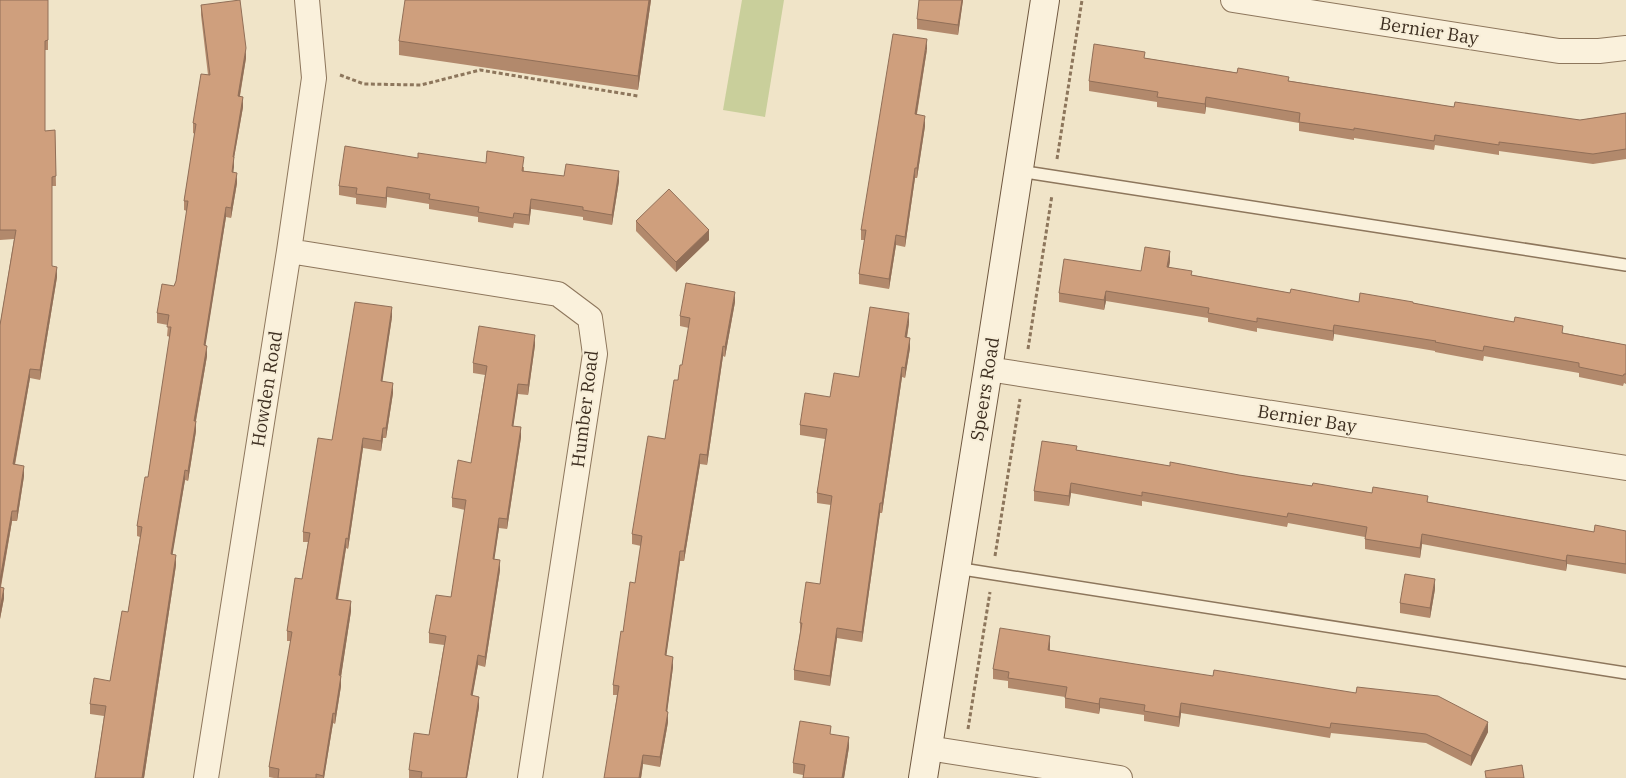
<svg xmlns="http://www.w3.org/2000/svg" width="1626" height="778" font-family="'IBM Plex Serif',serif">
	<rect width="100%" height="100%" fill="#f0e4c8"/>
	<path fill="#c9cf9b" d="M742,0H784L765,117L723,110Z"/>
	<g fill="none" stroke-linecap="round" stroke-linejoin="round">
		<defs>
			<path id="lane" d="M1019,171L1626,265
				M956,568L1626,673"/>
			<path id="street" d="M1233,0L1559,51H1599L1626,48
				M289,251L558,294L590,318L595,354L530,778
				M988,369L1626,468
				M928,748L1120,778
				M206,778L289,251L314,78L307,0"/>
			<path id="secondary" d="M923,778L988,369L1045,0"/>
		</defs>
		<use href="#lane" stroke="#8d765c" stroke-width="14"/>
		<use href="#street" stroke="#8d765c" stroke-width="26"/>
		<use href="#secondary" stroke="#6f573f" stroke-width="30"/>
		<path stroke="#8d765c" stroke-width="3" stroke-dasharray="4 2.5" stroke-linecap="butt" d="M340,75L364,84L421,85L480,70L638,96
			M1057,159L1082,0
			M1028,349L1052,195
			M995,556L1020,399
			M968,729L990,592"/>
		<use href="#lane" stroke="#faf1dc" stroke-width="11"/>
		<use href="#street" stroke="#faf1dc" stroke-width="24"/>
		<use href="#secondary" stroke="#faf1dc" stroke-width="28"/>
	</g>
	<path fill="#b2896c" d="M0,0H48V50H45V131L55,130L56,186H52V266L57,277L40,380L30,378L15,465L24,476L17,521H12L1,587L4,598L0,619V325L14,239L0,240Z
		M651,0L638,90L399,55V41Z
		M963,0L958,35L917,29V19Z
		M201,5L246,58L240,96L243,107L234,158L233,173L237,183L231,218L226,217L205,346L207,356L196,421V431L188,481L185,480L172,555L176,565L144,778H95L104,716L90,714V704L110,681L128,612L140,537L137,536V526L148,477L170,337L167,336L168,325L157,323V313L174,286L176,281L187,211L184,210V201L195,134L193,133V123L208,75L201,15Z
		M927,49L917,114L925,126L917,178H915L905,247L896,245L889,289L859,284V274L865,240H861V230Z
		M1145,58L1454,107L1580,120L1626,113V159L1593,164L1499,151V155L1435,145L1434,150L1354,138V140L1299,131V123L1206,107L1205,114L1157,107V102L1089,91V81Z
		M418,158L524,167V171L564,176L619,181L612,225L583,220V217L531,209L529,225L514,223L513,228L478,222V217L429,209V204L387,197L386,208L356,204V198L339,195V186Z
		M636,221L709,240L676,272L636,231Z
		M1170,261L1169,267L1192,275L1290,293L1359,302L1413,303L1626,345V384L1624,383L1623,386L1579,377V373L1484,356L1483,361L1435,352V351L1334,334L1333,341L1257,328V332L1208,322V318L1106,301L1104,310L1059,302V293L1141,271Z
		M735,302L725,357L723,356L707,465L700,464L684,561H680L666,656L673,667L667,711L668,722L660,767L643,764L641,778H605L617,695H613V685L623,632L635,583L641,546L632,544V534L665,439L678,380L682,365L689,328L680,326V316Z
		M392,317L382,381L393,393L386,438H383L381,451L363,448L348,549L346,548L338,600L351,611L341,676V686L335,724L333,723L324,778H274L269,777V767L291,641H287V631L302,579L308,542H303V532L332,440Z
		M909,323L907,338L910,348L905,378L902,377L882,513H880L862,642L837,638L830,686L794,680V670L800,633V623L820,584L831,505L817,503V493L825,439L800,435V425L830,397L859,377Z
		M535,345L528,395L518,394L513,426L521,437L507,529L499,528L494,559L500,570L485,667L478,665L472,696L479,707L467,778H409V770L429,735L444,645L429,643V633L451,597L465,510L452,507V498L471,463L485,375L473,373V363Z
		M1077,450L1170,466L1239,475L1312,486L1372,493L1428,502L1594,532L1626,531V574L1567,564L1566,571L1422,544L1420,558L1365,549V537L1288,523L1287,527L1142,501V506L1071,493L1069,506L1034,501V491Z
		M1435,589L1430,618L1400,613V603Z
		M1050,646V650L1488,732L1471,766L1426,743L1331,733L1330,738L1181,713L1179,727L1144,721V715L1100,708L1099,714L1065,708V697L1008,688V681L993,679V669Z
		M831,734L849,747L844,778H803V775L793,773V763Z"/>
	<path fill="#916f58" d="M649,0H651L638,90V76Z
		M962,0H963L958,35V25Z
		M927,39V49L915,124V114Z
		M246,48V58L238,106V96Z
		M243,97V107L234,158V167L232,182L233,157Z
		M1206,97V107L1205,114V104Z
		M925,116V126L917,178V168Z
		M915,168V178L905,247V237Z
		M619,171V181L612,225V215Z
		M237,173V183L231,218V208Z
		M387,187V197L386,208V198Z
		M531,199V209L529,225V215Z
		M226,207V217L204,355V345Z
		M709,230V240L676,272V262Z
		M896,235V245L889,289V279Z
		M1170,251V261L1167,276V267Z
		M57,267V277L40,380V370Z
		M1106,291V301L1104,310V300Z
		M735,292V302L725,357V347Z
		M392,307V317L381,391V381Z
		M909,313V323L905,347V337Z
		M1334,325V334L1333,341V331Z
		M535,335V345L528,395V385Z
		M910,338V348L905,378V368Z
		M207,346V356L194,431V421Z
		M723,346V356L707,465V455Z
		M902,367V377L882,513V503Z
		M30,369V378L13,474V464Z
		M393,383V393L386,438V428Z
		M518,384V394L512,436V426Z
		M196,421V431L188,481V471Z
		M521,427V437L507,529V519Z
		M383,428V438L381,451V441Z
		M363,438V448L348,549V539Z
		M700,454V464L684,561V551Z
		M24,466V476L17,521V511Z
		M185,470V480L171,564V554Z
		M1071,483V493L1069,506V496Z
		M880,503V513L862,642V632Z
		M12,511V521L0,590V580Z
		M499,518V528L493,569V559Z
		M1422,534V544L1420,558V548Z
		M346,538V548L336,609V599Z
		M680,551V561L665,665V655Z
		M176,555V565L144,778H142Z
		M1567,555V564L1566,571V561Z
		M500,560V570L485,667V657Z
		M1435,579V589L1430,618V608Z
		M4,588V598L0,619V609Z
		M351,601V611L341,677V676V686L335,724V714L339,675Z
		M837,628V638L830,686V676Z
		M1050,636V646L1048,660V650Z
		M478,655V665L471,705V695Z
		M673,657V667L666,721V711Z
		M479,697V707L467,778H466Z
		M1100,698V708L1099,714V704Z
		M1181,703V713L1179,727V717Z
		M668,712V722L660,767V757Z
		M333,713V723L324,778H323Z
		M1488,722V732L1471,766V756Z
		M849,737V747L844,778H842Z
		M643,755V764L641,778H639Z"/>
	<path fill="#cf9f7d" stroke="#916f58" d="M0,0H48V40L45,41V131L55,130L56,176L52,177V266L57,267L40,370L30,369L13,464L24,466L17,511H12L0,580V325L16,230H0Z
		M240,0L246,48L238,96L243,97L233,157H234L232,172L237,173L231,208L226,207L204,345L207,346L194,421H196L188,471L185,470L171,554L176,555L142,778H95L106,706L90,704L94,678L110,681L122,611L128,612L142,527L137,526L145,477H148L171,327H167L169,315L157,313L162,284L174,286L176,281L188,201H184L196,124L193,123L201,74L210,75L201,5Z
		M405,0H649L638,76L399,41Z
		M919,0H962L958,25L917,19Z
		M893,34L927,39L915,114L925,116L917,168H915L905,237L896,235L889,279L859,274L866,230H861Z
		M1094,44L1145,52L1144,58L1237,73L1238,68L1289,77L1288,81L1454,107L1455,102L1580,120L1626,113V149L1593,154L1499,142V145L1435,135L1434,141L1354,128V130L1299,122L1300,113L1206,97L1205,104L1157,97L1158,92L1089,81Z
		M345,146L418,158V153L486,163L487,151L524,157L522,171L564,176L566,164L619,171L612,215L583,210V207L531,199L529,215L514,213L513,218L478,212L479,207L429,199L430,194L387,187L386,198L356,194L357,188L339,186Z
		M669,189L709,230L676,262L636,221Z
		M1145,247L1170,251L1167,267L1192,271L1191,275L1290,293L1291,289L1359,302L1360,293L1413,302V303L1514,322L1515,317L1563,326L1562,333L1626,345V374H1624L1623,376L1579,367V363L1484,346L1483,351L1435,342L1436,341L1334,325L1333,331L1257,318V322L1208,313L1209,308L1106,291L1104,300L1059,293L1064,259L1141,271Z
		M686,283L735,292L725,347L723,346L707,455L700,454L684,551H680L665,655L673,657L666,711L668,712L660,757L643,755L639,778H604L619,686L613,685L621,631L623,632L630,582L635,583L642,536L632,534L648,436L665,439L674,380H678L680,365H682L690,318L680,316Z
		M355,302L392,307L381,381L393,383L386,428H383L381,441L363,438L348,539L346,538L336,599L351,601L339,675L341,676L335,714L333,713L323,776L316,774V778H278L279,769L269,767L292,632L287,631L295,578L302,579L310,533L303,532L318,438L332,440Z
		M870,307L909,313L905,337L910,338L905,368L902,367L882,503H880L862,632L837,628L830,676L794,670L802,623H800L806,582L820,584L832,496L817,493L827,429L800,425L805,393L830,397L834,373L859,377Z
		M479,326L535,335L528,385L518,384L512,426L521,427L507,519L499,518L493,559L500,560L485,657L478,655L471,695L479,697L466,778H421L422,772L409,770L414,733L429,735L446,636L429,633L436,595L451,597L466,500L452,498L458,460L471,463L487,366L473,363Z
		M1042,441L1077,446L1076,450L1170,466V462L1239,475L1312,486L1313,483L1372,493L1373,487L1428,496L1427,502L1594,532L1595,525L1626,531V564L1567,555L1566,561L1422,534L1420,548L1365,539L1367,527L1288,513L1287,517L1142,492V496L1071,483L1069,496L1034,491Z
		M1405,574L1435,579L1430,608L1400,603Z
		M0,587L4,588L0,609Z
		M1000,628L1050,636L1048,650L1135,664L1213,676L1214,670L1356,693L1357,687L1438,696L1488,722L1471,756L1426,734L1331,723L1330,728L1181,703L1179,717L1144,711L1145,705L1100,698L1099,704L1065,698L1067,687L1008,678L1009,672L993,669Z
		M800,721L831,726L830,734L849,737L842,778H803L805,765L793,763Z
		M1522,765L1524,778H1486L1485,771Z"/>
	<g text-anchor="middle" stroke-width="4" stroke-linejoin="round" paint-order="stroke">
		<g font-size="18" fill="#3d2e20" stroke="#f7eed8">
			<text transform="translate(1429 31) rotate(9)" y="6">Bernier Bay</text>
			<text transform="translate(267 389) rotate(-81)" y="6">Howden Road</text>
			<text transform="translate(985 389) rotate(-81)" y="6">Speers Road</text>
			<text transform="translate(585 409) rotate(-83)" y="6">Humber Road</text>
			<text transform="translate(1307 419) rotate(9)" y="6">Bernier Bay</text>
		</g>
	</g>
</svg>
